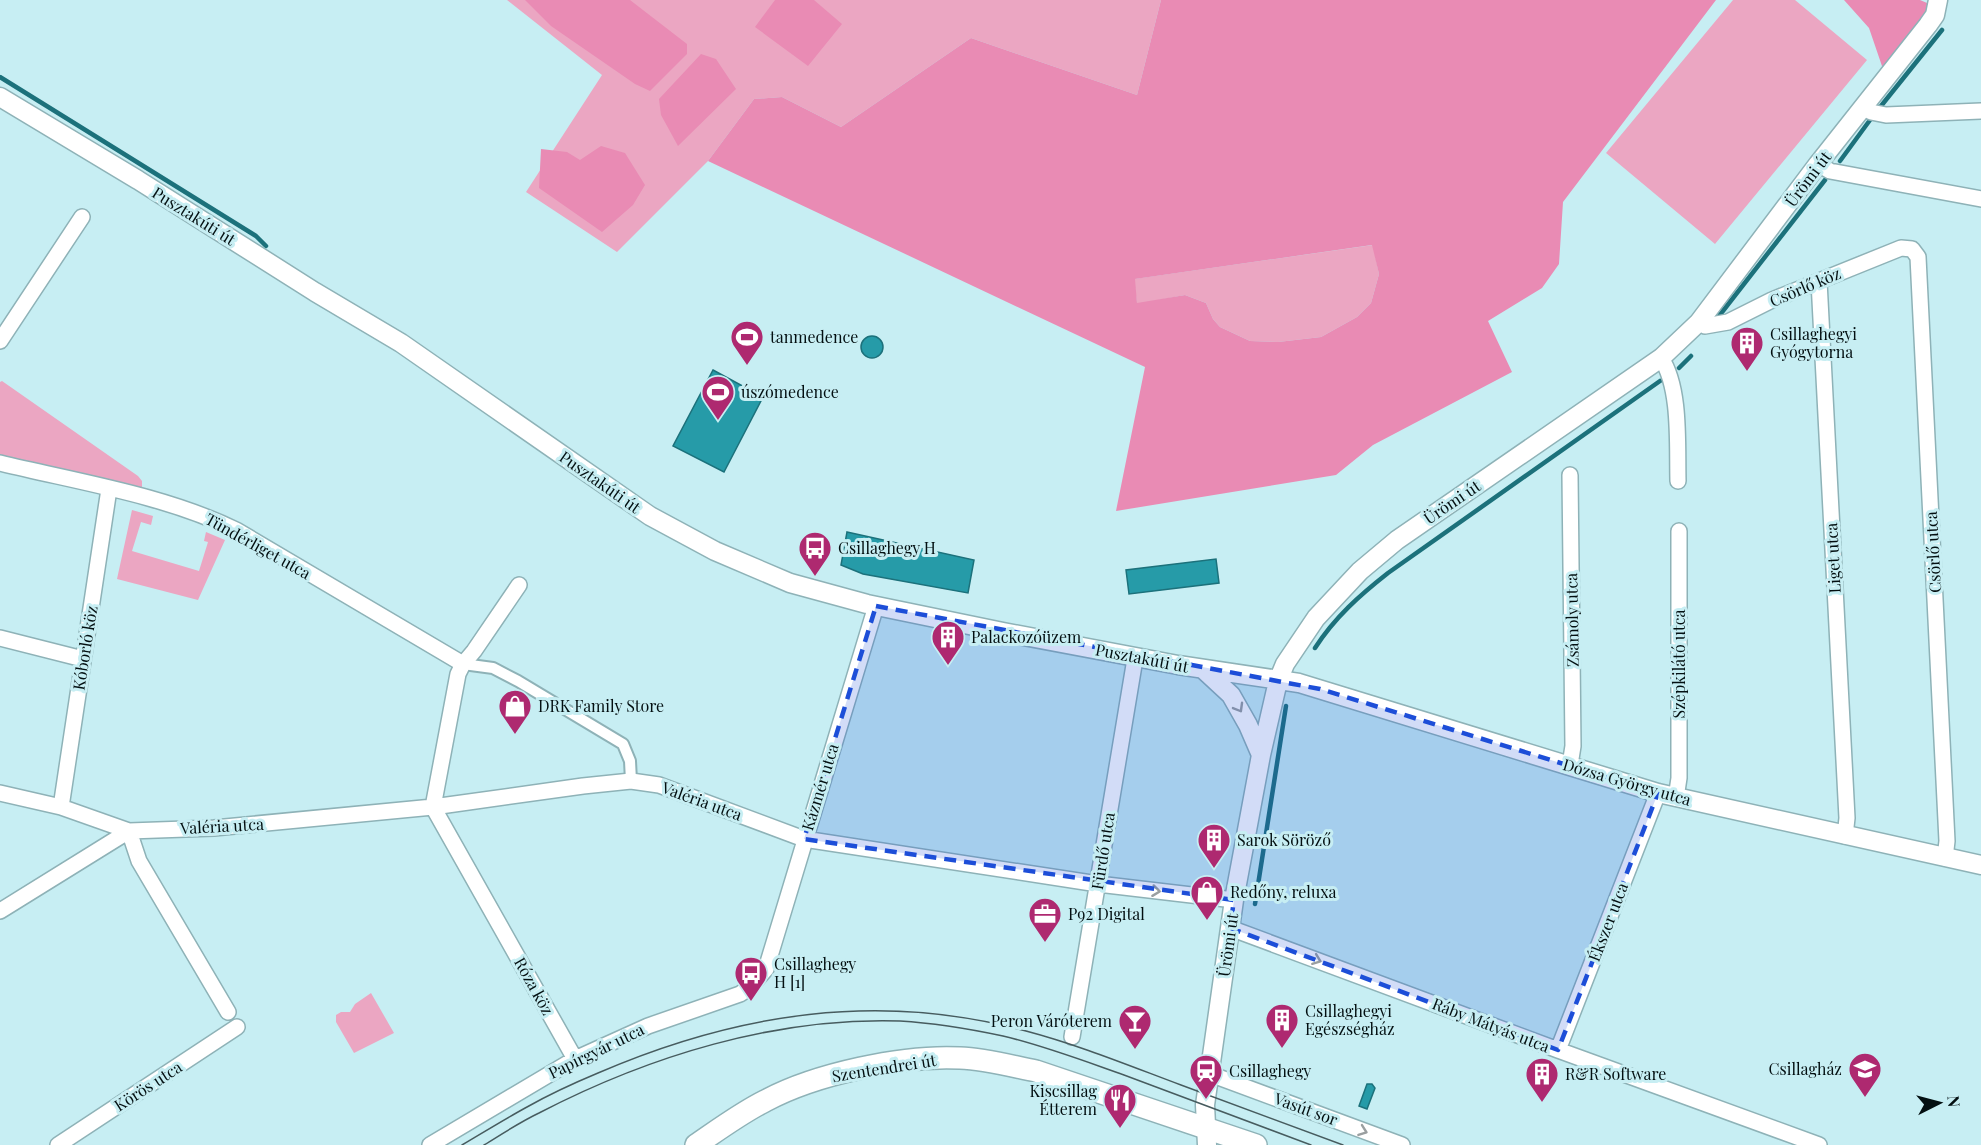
<svg xmlns="http://www.w3.org/2000/svg" width="1981" height="1145" font-family="'Playfair Display',serif">
	<rect width="100%" height="100%" fill="#c7eef3"/>
	<path fill="#eba6c2" d="M507,0H1161L1137,95L971,38L841,127L782,97L754,99L708,161L617,252L526,192L602,75Z
		M1733,0H1795L1867,60L1715,244L1606,153Z
		M1373,245L1379,274L1371,303L1357,317L1321,337L1278,342L1250,341L1220,327L1213,319L1206,303L1185,295L1137,304L1134,279Z
		M2,381L138,476L142,481V489L139,490L0,455V382Z
		M132,510L153,516L151,525L141,522L132,551L199,571L208,542L204,541L206,532L225,540L198,600L117,579Z
		M371,993L394,1033L354,1053L336,1022V1015L341,1012H350L355,1004Z"/>
	<path fill="#e98bb4" fill-rule="evenodd" d="M525,0H630L687,44V54L650,91L635,84L551,26Z
		M775,0H814L842,24L808,66L755,27Z
		M1161,0H1716L1563,202L1559,264L1542,288L1488,321L1512,372L1373,445L1336,475L1116,511L1145,367L708,161L754,99L782,97L841,127L971,38L1137,95ZM1372,245L1379,274L1371,303L1357,317L1321,337L1278,342L1250,341L1220,327L1213,319L1206,303L1185,295L1137,303L1135,279Z
		M1844,0H1920L1934,6L1883,69L1869,28Z
		M701,54L716,59L736,89L678,146L661,115L659,99Z
		M601,146L625,153L645,185L633,205L602,232L539,188L541,149L567,152L580,160Z"/>
	<path fill="#269ba8" stroke="#1c717b" stroke-width="1.5" d="M861 347a11 11 0 1 1 22 0a11 11 0 1 1-22 0Z
		M713,370L763,397L724,472L673,446Z
		M847,532L974,560L968,593L863,574L841,565Z
		M1216,559L1219,583L1129,594L1126,570Z
		M1367,1084H1372L1375,1088L1367,1109L1359,1106Z"/>
	<g fill="none" stroke-linecap="round" stroke-linejoin="round">
		<path stroke="#1c717b" stroke-width="4.5" d="M0,77L256,236L266,246
			M1881,106L1942,30
			M1840,161L1870,120
			M1719,316L1825,180
			M1679,368L1691,356
			M1315,648C1335,617 1360,595 1388,573L1660,381
			M1255,904L1286,706"/>
		<defs>
			<path id="pedestrian" d="M463,664L493,668L518,681L623,744L630,761L631,781"/>
			<path id="minor" d="M1863,107L1871,112L1886,115L1981,111
				M1818,164L1830,171L1981,199
				M1819,281L1847,818L1845,836
				M1699,322L1705,326L1728,322L1772,300L1901,248L1912,249L1918,257L1947,841L1945,858
				M0,341L82,217
				M1661,358C1681,388 1677,445 1678,481
				M0,463C78,482 164,495 236,530L463,664
				M1570,475L1573,746L1570,765
				M0,638L83,659
				M0,793L61,807L129,831L214,828L433,807L583,786L631,781L659,785L804,839L1098,884L1234,900
				M1676,798L1679,778V531
				M61,807L109,489
				M433,807L575,1059
				M433,807L458,674L463,664L474,651L519,585
				M129,831L139,861L228,1012
				M0,911L129,831
				M1230,928L1558,1050L1819,1145
				M1072,1037L1134,665
				M1558,1050L1658,793
				M1210,1074L1402,1145
				M58,1145L237,1027
				M430,1145L575,1059L648,1026L740,994L749,988L766,969L876,606"/>
			<path id="tertiary" d="M0,97L138,180L315,292L401,343L650,516L715,551L790,583L867,604L1003,632L1178,665L1299,683L1658,793L1981,865
				M1204,670L1231,695L1248,725L1261,755
				M1207,1145L1205,1105L1234,900L1261,755L1278,681L1285,664L1316,618L1360,571L1397,540L1661,358L1699,322L1818,164L1928,25L1935,15L1938,0"/>
			<path id="secondary" d="M696,1145C718,1130 741,1113 765,1101C815,1074 903,1055 960,1058C985,1059 1011,1066 1036,1071L1256,1145"/>
		</defs>
		<use href="#pedestrian" stroke="#8eb2b7" stroke-width="14"/>
		<use href="#minor" stroke="#8eb2b7" stroke-width="18"/>
		<use href="#tertiary" stroke="#8eb2b7" stroke-width="21"/>
		<use href="#secondary" stroke="#8eb2b7" stroke-width="24"/>
		<use href="#pedestrian" stroke="#fff" stroke-width="10"/>
		<use href="#minor" stroke="#fff" stroke-width="15"/>
		<use href="#tertiary" stroke="#fff" stroke-width="18"/>
		<use href="#secondary" stroke="#fff" stroke-width="21"/>
		<path stroke="#475c5f" stroke-width="1.5" d="M462,1145C484,1132 505,1119 527,1107C550,1094 574,1083 598,1073C737,1013 879,991 1026,1031C1079,1045 1130,1066 1181,1085C1235,1105 1289,1125 1343,1145
			M484,1145C502,1134 520,1122 539,1113C649,1056 775,1017 900,1021C935,1023 970,1029 1003,1036C1045,1046 1084,1061 1124,1075C1187,1098 1249,1122 1311,1145"/>
	</g>
	<defs><path id="oneway-chevron" d="M-2-3.5L2.5 0L-2 3.5" fill="none" stroke-width="1.6" stroke-linecap="round" stroke-linejoin="round" transform="scale(1.5)"/></defs>
	<g stroke="#9a9fa0">
		<use href="#oneway-chevron" transform="translate(1239 708) rotate(60)"/>
		<use href="#oneway-chevron" transform="translate(1156 891) rotate(7)"/>
		<use href="#oneway-chevron" transform="translate(1317 960) rotate(21)"/>
		<use href="#oneway-chevron" transform="translate(1363 1131) rotate(20)"/>
	</g>
	<path fill="#1d4ed8" fill-opacity="0.2" stroke="#1d4ed8" stroke-width="4.5" stroke-dasharray="12 8" stroke-linejoin="round" d="M876,606L1320,689L1658,793L1558,1050L1230,928L1234,900L804,839Z"/>
	<defs>
		<symbol id="stadium-pin" viewBox="-11 -11 22 30"><path d="M0 17L-7.5 6A9.5 9.5 0 1 1 7.5 6Z" fill="#ae2970" stroke="#c7eef3"/><path d="M0-5a6.5 5 0 1 0 0 10a6.5 5 0 1 0 0-10ZM-3.5-1.8h7v3.6h-7Z" fill="#fff"/></symbol>
		<symbol id="building-pin" viewBox="-11 -11 22 30"><path d="M0 17L-7.5 6A9.5 9.5 0 1 1 7.5 6Z" fill="#ae2970" stroke="#c7eef3"/><path d="M-4-6H4V6H1V3H-1V6H-4ZM-2.5-4.3h1.7v1.8h-1.7ZM.8-4.3h1.7v1.8H.8ZM-2.5-1h1.7V.8h-1.7ZM.8-1h1.7V.8H.8Z" fill="#fff"/></symbol>
		<symbol id="bus-pin" viewBox="-11 -11 22 30"><path d="M0 17L-7.5 6A9.5 9.5 0 1 1 7.5 6Z" fill="#ae2970" stroke="#c7eef3"/><path d="M-5-6H5V4H4V6H2V4H-2V6H-4V4H-5ZM-3.5-4V0h7V-4ZM-3.5 1.2v1.5H-2V1.2ZM2 1.2v1.5H3.5V1.2Z" fill="#fff"/></symbol>
		<symbol id="shop-pin" viewBox="-11 -11 22 30"><path d="M0 17L-7.5 6A9.5 9.5 0 1 1 7.5 6Z" fill="#ae2970" stroke="#c7eef3"/><path d="M-5-2.5h2.3a2.7 3.5 0 0 1 5.4 0H5L5.5 6h-11ZM-1.5-2.5h3a1.5 2.3 0 0 0-3 0Z" fill="#fff"/></symbol>
		<symbol id="office-pin" viewBox="-11 -11 22 30"><path d="M0 17L-7.5 6A9.5 9.5 0 1 1 7.5 6Z" fill="#ae2970" stroke="#c7eef3"/><path d="M-6-3h4V-5.5h4V-3h4V5H-6ZM-1-4.5V-3h2v-1.5ZM-6 0V1H6V0Z" fill="#fff"/></symbol>
		<symbol id="bar-pin" viewBox="-11 -11 22 30"><path d="M0 17L-7.5 6A9.5 9.5 0 1 1 7.5 6Z" fill="#ae2970" stroke="#c7eef3"/><path d="M-6-5H6L.8 .8V4.5H3.5V6h-7V4.5H-.8V.8Z" fill="#fff"/></symbol>
		<symbol id="school-pin" viewBox="-11 -11 22 30"><path d="M0 17L-7.5 6A9.5 9.5 0 1 1 7.5 6Z" fill="#ae2970" stroke="#c7eef3"/><path d="M0-5L7-2L0 1L-7-2ZM-4 1L0 2.5L4 1V4Q0 6-4 4Z" fill="#fff"/></symbol>
		<symbol id="station-pin" viewBox="-11 -11 22 30"><path d="M0 17L-7.5 6A9.5 9.5 0 1 1 7.5 6Z" fill="#ae2970" stroke="#c7eef3"/><path d="M-3-6H3Q5-6 5-4V2Q5 4 3 4L4.5 6H3L1.5 4h-3L-3 6H-4.5L-3 4Q-5 4-5 2V-4Q-5-6-3-6ZM-3.5-4v3h7v-3ZM-3.5 1v1.5H-2V1ZM2 1v1.5H3.5V1Z" fill="#fff"/></symbol>
		<symbol id="restaurant-pin" viewBox="-11 -11 22 30"><path d="M0 17L-7.5 6A9.5 9.5 0 1 1 7.5 6Z" fill="#ae2970" stroke="#c7eef3"/><path d="M-5-6h1v4h1v-4h1v4h1v-4h1v5L-1.5 .5V6h-2V.5L-5-1ZM5-6V6H3V1.5H1.5Q1.5-4 5-6Z" fill="#fff"/></symbol>
	</defs>
	<g fill-rule="evenodd">
		<use href="#stadium-pin" x="728" y="318" width="38" height="52"/>
		<use href="#building-pin" x="1728" y="324" width="38" height="52"/>
		<use href="#stadium-pin" x="699" y="373" width="38" height="52"/>
		<use href="#bus-pin" x="796" y="529" width="38" height="52"/>
		<use href="#building-pin" x="929" y="618" width="38" height="52"/>
		<use href="#shop-pin" x="496" y="687" width="38" height="52"/>
		<use href="#building-pin" x="1195" y="821" width="38" height="52"/>
		<use href="#shop-pin" x="1188" y="873" width="38" height="52"/>
		<use href="#office-pin" x="1026" y="895" width="38" height="52"/>
		<use href="#bus-pin" x="732" y="954" width="38" height="52"/>
		<use href="#building-pin" x="1263" y="1001" width="38" height="52"/>
		<use href="#bar-pin" x="1116" y="1002" width="38" height="52"/>
		<use href="#school-pin" x="1846" y="1050" width="38" height="52"/>
		<use href="#station-pin" x="1187" y="1052" width="38" height="52"/>
		<use href="#building-pin" x="1523" y="1055" width="38" height="52"/>
		<use href="#restaurant-pin" x="1101" y="1081" width="38" height="52"/>
	</g>
	<g text-anchor="middle" stroke-width="6" stroke-linejoin="round" paint-order="stroke">
		<g font-size="16" fill="#030f11" stroke="#c7eef3">
			<text transform="translate(1808 179) rotate(-53)" y="6">Ürömi út</text>
			<text transform="translate(194 216) rotate(32)" y="6">Pusztakúti út</text>
			<text transform="translate(1805 287) rotate(-23)" y="6">Csörlő köz</text>
			<text transform="translate(600 482) rotate(35)" y="6">Pusztakúti út</text>
			<text transform="translate(1452 502) rotate(-34)" y="6">Ürömi út</text>
			<text transform="translate(258 546) rotate(29)" y="6">Tündérliget utca</text>
			<text transform="translate(1933 552) rotate(-93)" y="6">Csörlő utca</text>
			<text transform="translate(1833 558) rotate(-93)" y="6">Liget utca</text>
			<text transform="translate(1572 620) rotate(-91)" y="6">Zsámoly utca</text>
			<text transform="translate(85 648) rotate(-81)" y="6">Kóborló köz</text>
			<text transform="translate(1142 658) rotate(11)" y="6">Pusztakúti út</text>
			<text transform="translate(1679 664) rotate(-90)" y="6">Szépkilátó utca</text>
			<text transform="translate(1627 782) rotate(16)" y="6">Dózsa György utca</text>
			<text transform="translate(820 787) rotate(-73)" y="6">Kázmér utca</text>
			<text transform="translate(702 801) rotate(20)" y="6">Valéria utca</text>
			<text transform="translate(222 826) rotate(-3)" y="6">Valéria utca</text>
			<text transform="translate(1103 851) rotate(-81)" y="6">Fürdő utca</text>
			<text transform="translate(1608 922) rotate(-69)" y="6">Ékszer utca</text>
			<text transform="translate(1228 945) rotate(-82)" y="6">Ürömi út</text>
			<text transform="translate(534 986) rotate(61)" y="6">Róza köz</text>
			<text transform="translate(1491 1025) rotate(21)" y="6">Ráby Mátyás utca</text>
			<text transform="translate(596 1051) rotate(-26)" y="6">Papírgyár utca</text>
			<text transform="translate(884 1068) rotate(-9)" y="6">Szentendrei út</text>
			<text transform="translate(148 1086) rotate(-33)" y="6">Körös utca</text>
			<text transform="translate(1306 1109) rotate(20)" y="6">Vasút sor</text>
		</g>
		<g font-size="16" fill="#030f11" stroke="#c7eef3" text-anchor="start">
			<text x="1770" y="340">Csillaghegyi<tspan x="1770" dy="18">Gyógytorna</tspan></text>
			<text x="770" y="343">tanmedence</text>
			<text x="741" y="398">úszómedence</text>
			<text x="838" y="554">Csillaghegy H</text>
			<text x="971" y="643">Palackozóüzem</text>
			<text x="538" y="712">DRK Family Store</text>
			<text x="1237" y="846">Sarok Söröző</text>
			<text x="1230" y="898">Redőny, reluxa</text>
			<text x="1068" y="920">P92 Digital</text>
			<text x="774" y="970">Csillaghegy<tspan x="774" dy="18">H [1]</tspan></text>
			<text x="1305" y="1017">Csillaghegyi<tspan x="1305" dy="18">Egészségház</tspan></text>
			<text x="1112" y="1027" text-anchor="end">Peron Váróterem</text>
			<text x="1842" y="1075" text-anchor="end">Csillagház</text>
			<text x="1229" y="1077">Csillaghegy</text>
			<text x="1565" y="1080">R&amp;R Software</text>
			<text x="1097" y="1097" text-anchor="end">Kiscsillag<tspan x="1097" dy="18">Étterem</tspan></text>
		</g>
	</g>
	<g transform="translate(1939 1103) rotate(84)" stroke="#c7eef3" stroke-width="4.5" paint-order="stroke">
	<path d="M0-4.5L10 22L0 15L-10 22Z" fill="#030f11"/>
	<text y="-9" font-size="16" font-weight="bold" text-anchor="middle" fill="#030f11">N</text>
	</g>
</svg>
